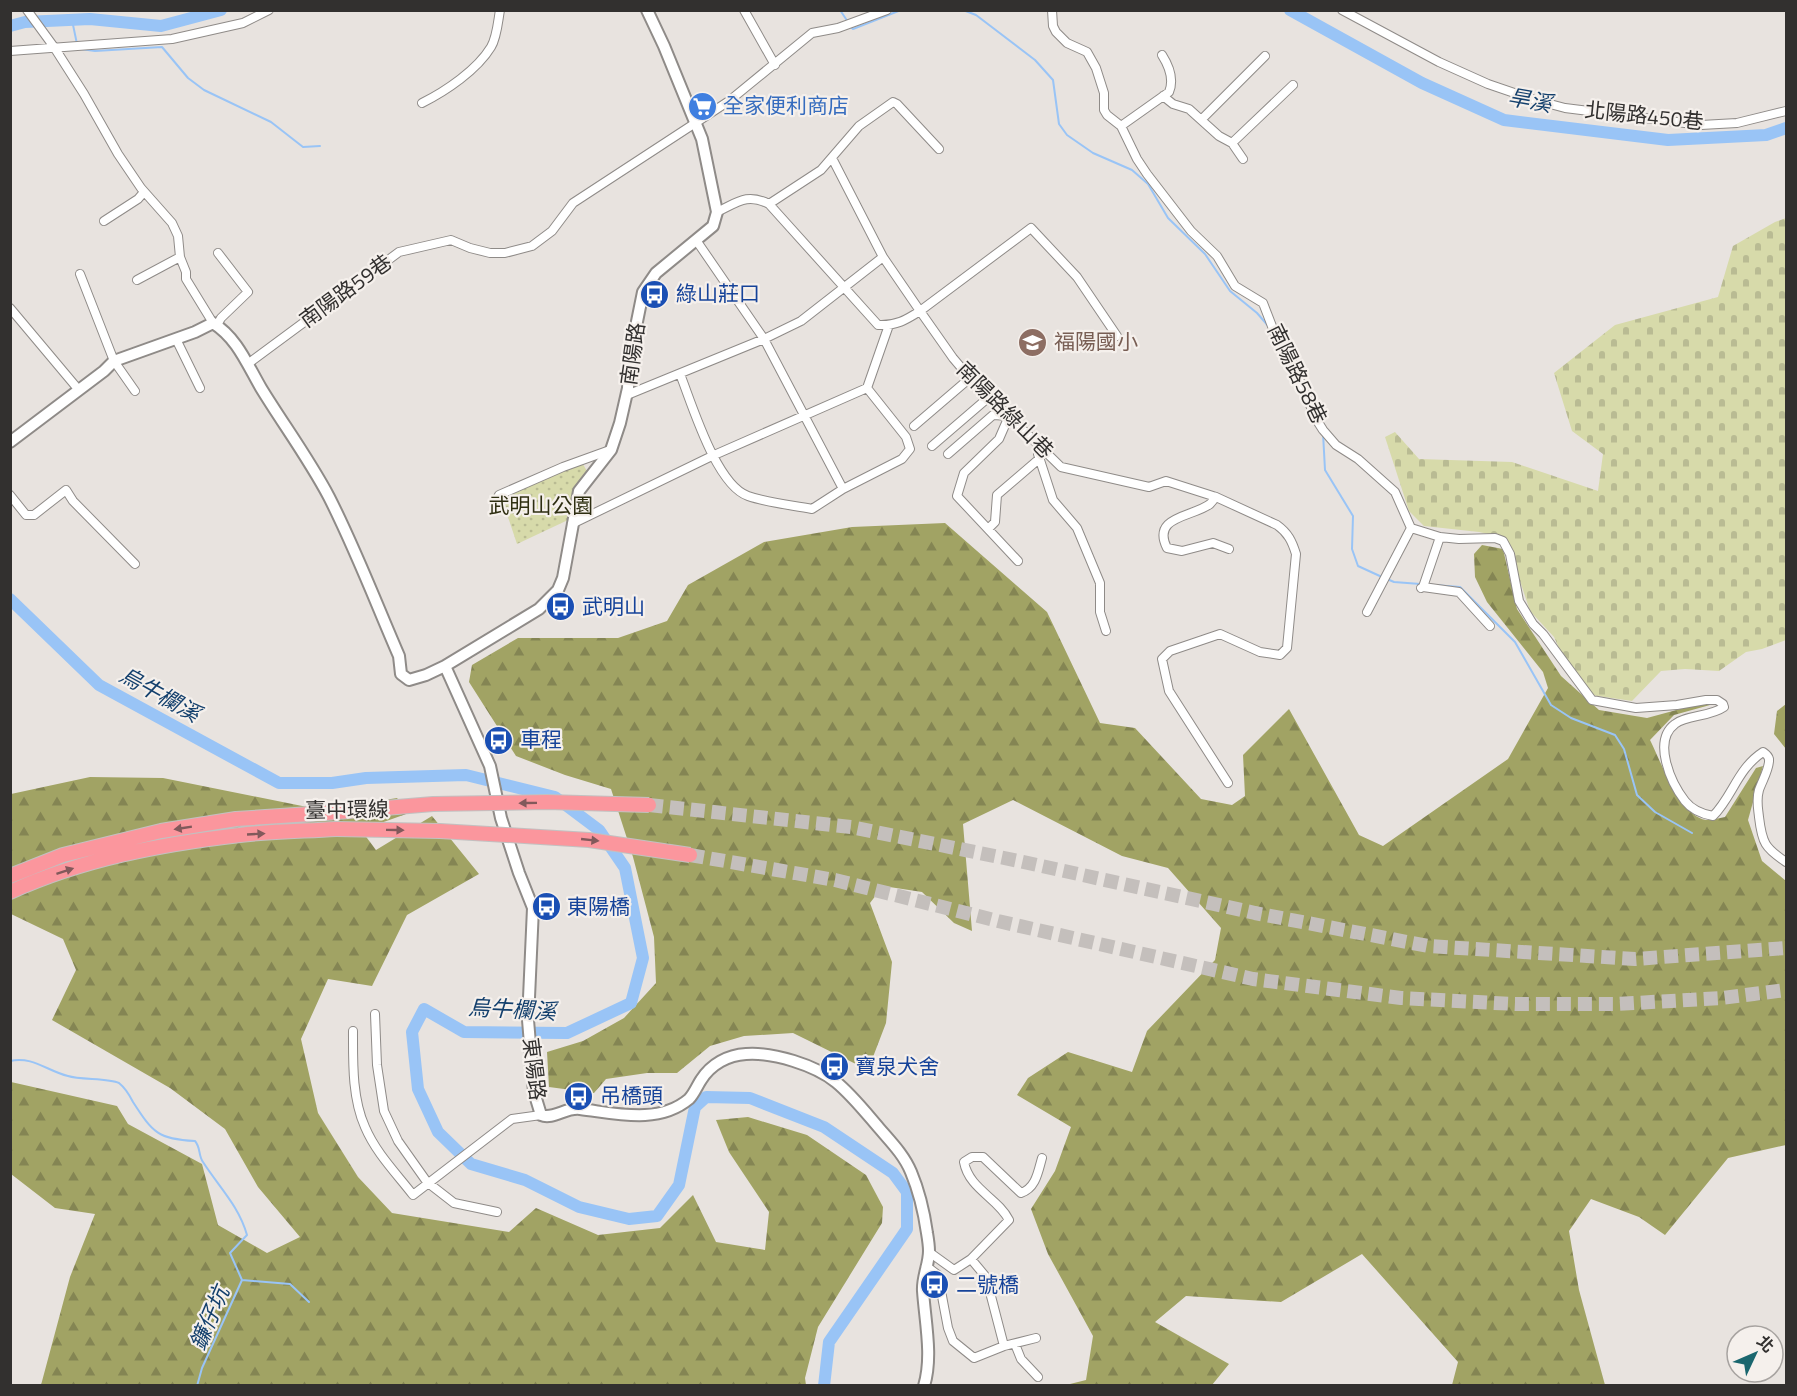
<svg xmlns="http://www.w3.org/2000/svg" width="1797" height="1396" font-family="'Titillium Web','Noto Sans TC',sans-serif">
	<defs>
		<pattern id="green-dots" width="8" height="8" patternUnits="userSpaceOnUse" patternTransform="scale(1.5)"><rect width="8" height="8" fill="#d7daaa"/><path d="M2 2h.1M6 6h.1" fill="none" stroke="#b9bb93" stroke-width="1.8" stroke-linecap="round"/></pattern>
		<pattern id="forest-firs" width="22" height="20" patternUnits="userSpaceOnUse" patternTransform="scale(1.5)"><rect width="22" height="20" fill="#a1a364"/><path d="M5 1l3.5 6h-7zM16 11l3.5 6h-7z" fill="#848553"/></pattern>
		<pattern id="cemetery-stones" width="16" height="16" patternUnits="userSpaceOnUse" patternTransform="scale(1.5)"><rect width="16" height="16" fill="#d7daaa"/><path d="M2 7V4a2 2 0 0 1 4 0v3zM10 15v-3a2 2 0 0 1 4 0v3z" fill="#b9bb93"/></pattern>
	</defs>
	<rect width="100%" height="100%" fill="#e8e3df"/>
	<path fill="url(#green-dots)" d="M581,461L587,471L578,485L568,520L517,544L501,496Z"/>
	<path fill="url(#forest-firs)" d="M945,523L1047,612L1100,723L1135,728L1201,799L1232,805L1245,796L1243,755L1289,709L1359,835L1383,846L1508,759L1548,688L1543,672L1487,602L1475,577L1474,554L1482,545L1503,549L1517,609L1561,676L1599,710L1647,718L1706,702L1710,705L1674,715L1650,740C1660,760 1681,817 1706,820C1711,820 1719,818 1725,817L1756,768L1763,766L1748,820L1762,861L1786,881V1145L1728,1158L1665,1235L1639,1217L1591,1199L1569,1231L1579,1290L1605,1385H1452L1458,1362L1362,1254L1281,1302L1186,1296L1155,1322L1229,1364L1212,1385H1066L1086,1380L1093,1336L1048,1254L1031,1209L1055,1171L1071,1127L1017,1095L1028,1078L1068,1052L1132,1072L1147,1031L1215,960L1221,928L1168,868L1122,856L1013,800L963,824L972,931L954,923L922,892L883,886L870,903L892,962L886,1023L868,1070L793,1033L744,1036L710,1046L677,1073H647L606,1079L594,1093L549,1087L547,1052L583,1041L624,1018L656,983L654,937L633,857L611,789L565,775L516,756L469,682L472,665L518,638H618L667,621L688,585L764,542L852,527Z
		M1786,704V749L1774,734L1777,711Z
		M90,777L163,778L322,810L397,798L409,813L361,830L376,850L432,816L479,874L407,915L372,986L328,979L301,1039L318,1113L358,1177L392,1213L509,1232L536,1208L598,1235L660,1228L693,1195L716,1242L765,1250L769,1212L729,1152L716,1120L748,1117L807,1135L866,1175L883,1207L882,1223L818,1327L805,1378L806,1385H41L70,1277L95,1214L55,1208L11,1174V1082L117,1106L128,1124L202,1164L218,1225L267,1253L300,1237L258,1187L225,1129L170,1088L52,1020L76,970L63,939L11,914V794Z"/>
	<path fill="url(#cemetery-stones)" d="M1786,218V640L1762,649L1746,652L1719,671L1685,669L1661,671L1632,701L1591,695L1571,675L1554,637L1530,611L1519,578L1512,548L1503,537L1479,532L1424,526L1409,511L1385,437L1395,432L1419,459L1512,462L1598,491L1603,454L1572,431L1554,373L1615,325L1718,297L1733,246L1775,222Z"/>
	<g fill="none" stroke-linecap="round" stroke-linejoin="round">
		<path stroke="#99c4f6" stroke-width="2" d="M840,10L848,22
			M963,10L976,15L1035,60L1053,80L1059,124L1067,135L1093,153L1132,170L1148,184L1168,218L1205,254L1230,291L1257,313L1270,328
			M72,20L77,44
			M851,27L853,29L901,10
			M81,49L95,51L162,47L188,78L204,90L271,122L303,147L320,146
			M1306,386L1322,422
			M1323,433L1325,470L1353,516L1352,549L1358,566L1382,577
			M1387,579L1394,582L1460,587L1515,642L1551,705L1571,718L1615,735L1624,749L1637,795L1655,812L1692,833
			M10,1061C33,1056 47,1071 68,1076C80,1080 109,1078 119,1083C124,1087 130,1096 133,1102C153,1133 158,1139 195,1141C201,1148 198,1155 203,1162C219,1187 239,1206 247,1235L230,1253L242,1280
			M242,1280L290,1284L309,1302
			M197,1386L202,1368L242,1280"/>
		<path stroke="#99c4f6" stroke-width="12" d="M1290,10L1422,83L1504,120L1668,140L1766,135L1786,128
			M10,26L25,22L90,19L161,26L221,10
			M10,599L99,685L279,783H332L366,778L466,775L555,797L599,830L625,868L643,958L631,1003L567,1033L464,1032L424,1009L412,1032L418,1089L438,1132L471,1164L525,1180L579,1207L629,1219L657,1216L679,1185L695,1107L706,1097L750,1098L824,1127L893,1173L907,1192V1229L829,1342L824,1386"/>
		<path stroke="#c4bfbc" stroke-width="14" stroke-dasharray="14 7" stroke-linecap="butt" d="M649,805L851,827L1019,861L1255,913L1428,946L1635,959L1786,948
			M690,855L835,880L998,921L1253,979L1401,998L1515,1004H1617L1722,998L1786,990"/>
		<defs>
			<path id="street" d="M27,10L54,47L84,94L118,154L141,188L172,223L178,236L180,257L186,272V279L213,323
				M744,10L775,65
				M1052,10L1053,26L1056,32L1067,43L1087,52L1096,68L1104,93V110L1107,115L1121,126L1137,159L1147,174L1191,231L1217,256L1235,286L1263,303L1275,334L1291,360L1316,419L1323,430L1336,445L1358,459L1395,492L1411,528L1440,537L1459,539L1495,538L1503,541L1510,554L1519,601L1533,624L1543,634L1592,700L1636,708L1677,705L1706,700H1717L1723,704L1724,707C1710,717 1686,715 1675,724C1652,741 1671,783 1685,801C1692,810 1702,814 1713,816C1733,796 1737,769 1763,752C1766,754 1768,755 1769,759C1770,768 1762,781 1759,790C1756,800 1758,807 1759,817C1762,843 1765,848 1786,862
				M1342,10L1439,62L1488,84L1535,100L1565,108L1701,125L1737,123L1786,111
				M10,51L172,39L243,23L269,10
				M1163,96L1173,104L1189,109L1219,136L1232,143L1243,159
				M422,103C446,91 477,70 491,47C497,37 498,21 500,10
				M1202,119L1265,56
				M1121,126L1169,92C1174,80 1169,66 1162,55
				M1232,143L1293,85
				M832,158L883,257
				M769,204L821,170L859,126L893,102L897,104L939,149
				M717,212C738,202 747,193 769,204L878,325C896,326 906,320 920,311L953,358L970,378L1061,467L1149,487L1166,481L1216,497L1277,525C1288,533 1292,541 1296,554L1287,648L1280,655L1260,652L1220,634L1170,651L1162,659L1169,691L1228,783
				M104,221L138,199L144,192
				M696,240L764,339L843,489L902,459L910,449L906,437L867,388
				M80,274L114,361L135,391
				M137,280L180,257
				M10,308L78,389
				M217,325L221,318L248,292L218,253
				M176,339L200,388
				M249,363L399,252L451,240L470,248L490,253H505L532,246L552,231L573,203L729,101L812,33L838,28L887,10
				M680,374C692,404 716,485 748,496C768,503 791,505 812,509L843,489
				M627,395L764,339L801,321L883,257L920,311L1031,228L1077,277L1117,336
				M914,426L970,378
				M932,446L989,397
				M1041,447L1038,454L1053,500L1077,528L1100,583V612L1106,631
				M948,454L993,415L1009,416L999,439L964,473L957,496L1018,561
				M10,495L26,515H34L66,490L73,501L135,564
				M1216,497C1214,499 1212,502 1210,504C1193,517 1151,516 1167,548L1182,551L1213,543L1229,549
				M494,505L499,495L563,467L610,450
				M572,524L712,456L867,388L889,325
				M988,529L995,522L997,495L1039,459
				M1423,587L1459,592L1490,626
				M1421,588L1423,587L1440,537
				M1367,612L1411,528
				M375,1014L377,1065L384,1111L398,1141L427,1182L454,1203L497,1212
				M353,1031C353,1062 352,1098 365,1127C376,1153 396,1173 413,1195L512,1119L541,1115
				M929,1252L954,1270L971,1259L1009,1220C998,1198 969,1189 964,1162L972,1157H983L1021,1193C1036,1188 1038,1172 1042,1158
				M971,1259L986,1277L1004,1346
				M926,1266L938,1275L948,1328L953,1341L974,1358L1004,1346L1036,1338
				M1015,1344L1021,1359L1038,1377"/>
			<path id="secondary" d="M10,442L104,371L114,361L195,332L213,323C237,338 247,364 261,388C283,424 309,459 329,497C355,548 376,603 399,656L401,674L409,680L426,675L445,666L539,609L558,590L563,578L579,491L611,450L620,423L628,388L629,361L643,292L656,273L713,226L717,212L702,139L664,46L647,10
				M445,666L490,766L501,818L519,873L533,908L528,1020L534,1092L541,1115C553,1120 566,1107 580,1109C615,1113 658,1125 689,1099C694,1094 697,1086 701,1080C711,1064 728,1055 746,1054C773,1052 815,1065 836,1082C852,1095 866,1113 879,1128C891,1142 904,1155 911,1172C919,1191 924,1212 927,1233C928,1239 929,1245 929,1251C929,1265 922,1277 923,1291C925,1321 933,1357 924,1386"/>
			<path id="highway" d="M10,876L63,855L161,831L236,819L325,813
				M10,892C82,859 162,844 240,835C272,831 305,831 336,829"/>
		</defs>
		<use href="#street" stroke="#8f8b88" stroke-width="10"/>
		<use href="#secondary" stroke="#8f8b88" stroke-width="14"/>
		<use href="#highway" stroke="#c2c1c1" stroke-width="16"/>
		<use href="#street" stroke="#fff" stroke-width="8"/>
		<use href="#secondary" stroke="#fff" stroke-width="10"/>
		<use href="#highway" stroke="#fb969d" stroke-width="14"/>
		<defs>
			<path id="highway-bridge" d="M325,813L433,804L547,802L649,805
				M336,829L440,831L589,840L690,855"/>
		</defs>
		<use href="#highway-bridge" stroke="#c2c1c1" stroke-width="16" stroke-linecap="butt"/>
		<use href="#highway-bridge" stroke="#fb969d" stroke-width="14"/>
	</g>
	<defs><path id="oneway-solid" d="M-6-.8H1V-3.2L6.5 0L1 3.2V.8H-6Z" transform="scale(1.5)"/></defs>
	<g fill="#82595b">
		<use href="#oneway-solid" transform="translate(528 803) rotate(179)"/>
		<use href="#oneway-solid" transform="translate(183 828) rotate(171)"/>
		<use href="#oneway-solid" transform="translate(395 830) rotate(1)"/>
		<use href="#oneway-solid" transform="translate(256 834) rotate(-3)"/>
		<use href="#oneway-solid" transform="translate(590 840) rotate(6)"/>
		<use href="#oneway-solid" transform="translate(65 871) rotate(-18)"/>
	</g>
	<defs>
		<symbol id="supermarket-disc" viewBox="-11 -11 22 22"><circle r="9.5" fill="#3f7fe0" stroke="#f5f0ec"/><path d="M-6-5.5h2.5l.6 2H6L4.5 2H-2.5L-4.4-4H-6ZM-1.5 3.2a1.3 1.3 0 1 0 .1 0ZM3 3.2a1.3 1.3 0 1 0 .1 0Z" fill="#fff"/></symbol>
		<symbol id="bus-disc" viewBox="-11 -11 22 22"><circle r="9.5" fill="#1a4fb4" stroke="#f5f0ec"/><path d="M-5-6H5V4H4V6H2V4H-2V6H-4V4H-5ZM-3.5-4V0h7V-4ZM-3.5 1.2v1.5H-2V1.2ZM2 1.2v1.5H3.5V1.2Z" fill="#fff"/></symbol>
		<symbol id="school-disc" viewBox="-11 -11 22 22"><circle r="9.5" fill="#8d6e63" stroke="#f5f0ec"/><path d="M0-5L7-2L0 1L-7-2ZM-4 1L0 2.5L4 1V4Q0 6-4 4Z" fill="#fff"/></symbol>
	</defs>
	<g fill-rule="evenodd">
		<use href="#supermarket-disc" x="686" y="90" width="33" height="33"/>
		<use href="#bus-disc" x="638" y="278" width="33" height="33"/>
		<use href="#school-disc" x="1016" y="326" width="33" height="33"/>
		<use href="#bus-disc" x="544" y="590" width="33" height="33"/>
		<use href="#bus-disc" x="482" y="724" width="33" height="33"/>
		<use href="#bus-disc" x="530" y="890" width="33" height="33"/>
		<use href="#bus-disc" x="818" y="1050" width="33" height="33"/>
		<use href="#bus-disc" x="562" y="1080" width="33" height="33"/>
		<use href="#bus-disc" x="918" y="1268" width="33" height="33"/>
	</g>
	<g text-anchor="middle" stroke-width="4.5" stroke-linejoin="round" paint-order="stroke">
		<g font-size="21" fill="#366cbe" stroke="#f5f0ec" text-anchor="start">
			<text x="723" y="113">全家便利商店</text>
		</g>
		<g font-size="21" fill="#32302f" stroke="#f5f0ec">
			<text transform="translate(1644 116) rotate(6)" y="7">北陽路450巷</text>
			<text transform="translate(346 291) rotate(-36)" y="7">南陽路59巷</text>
			<text transform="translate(633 354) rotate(-82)" y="7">南陽路</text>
			<text transform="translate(1297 374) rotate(64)" y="7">南陽路58巷</text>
			<text transform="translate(1005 410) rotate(45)" y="7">南陽路綠山巷</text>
			<text transform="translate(347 810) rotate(-1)" y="7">臺中環線</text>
			<text transform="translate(534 1069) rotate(83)" y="7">東陽路</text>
		</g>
		<g font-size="21" fill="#164399" stroke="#f5f0ec" text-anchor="start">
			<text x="676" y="301">綠山莊口</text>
			<text x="582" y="614">武明山</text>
			<text x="520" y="747">車程</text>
			<text x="567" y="914">東陽橋</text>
			<text x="855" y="1074">寶泉犬舍</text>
			<text x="600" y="1103">吊橋頭</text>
			<text x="956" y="1292">二號橋</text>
		</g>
		<g font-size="21" fill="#785e54" stroke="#f5f0ec" text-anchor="start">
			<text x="1054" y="349">福陽國小</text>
		</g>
		<g font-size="21" fill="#2e2e11" stroke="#f5f0ec">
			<text x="541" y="513">武明山公園</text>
		</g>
		<g font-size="22" font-style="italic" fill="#14406d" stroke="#f5f0ec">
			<text transform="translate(1530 100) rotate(10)" y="8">旱溪</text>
			<text transform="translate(160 694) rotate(29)" y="8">烏牛欄溪</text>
			<text transform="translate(512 1009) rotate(3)" y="8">烏牛欄溪</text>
			<text transform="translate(209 1318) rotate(-67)" y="8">鐮仔坑</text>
		</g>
	</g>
	<rect width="1797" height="1396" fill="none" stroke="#32302f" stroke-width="24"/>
	<g transform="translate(1755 1354) rotate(46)"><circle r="28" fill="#f5f0ec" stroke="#a7a3a0" stroke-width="1.5"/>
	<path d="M0-4.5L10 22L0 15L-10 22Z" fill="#1a666e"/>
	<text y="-9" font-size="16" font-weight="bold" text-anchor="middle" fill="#32302f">北</text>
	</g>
</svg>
